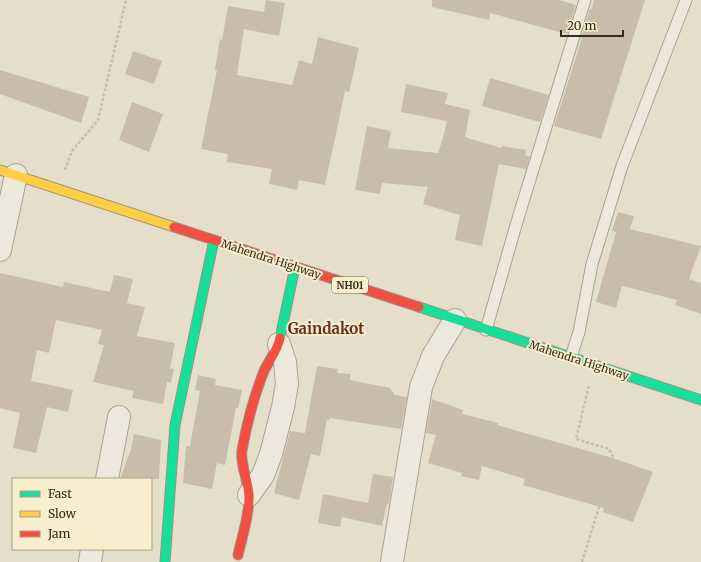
<svg xmlns="http://www.w3.org/2000/svg" width="701" height="562" font-family="Merriweather,serif">
	<rect width="100%" height="100%" fill="#e5deca"/>
	<path fill="#c9bcab" d="M266,0L285,3L279,36L244,29L237,75L292,85L299,60L312,64L318,37L359,48L349,92L345,91L325,185L299,180L297,190L269,184L272,169L227,162L228,154L201,149L217,70H215L220,39L222,40L228,6L264,12Z
		M432,0H559L576,5L567,34L490,13L489,20L432,7Z
		M594,0H645L601,139L554,126L582,38H581L590,9H592Z
		M133,51L162,61L154,84L125,74Z
		M0,70L89,97L81,123L0,94Z
		M490,78L549,95L540,122L482,106Z
		M406,84L448,93L445,104L470,110L465,137L501,148L502,146L526,150L525,155L530,157L526,169L499,164L482,246L455,240L460,215L423,204L428,187L382,183L380,194L355,190L367,126L391,131L388,148L438,153L443,138L447,121L401,112Z
		M132,102L163,114L149,152L119,140Z
		M618,212L634,216L630,229L701,246L689,279L701,283V314L675,305L677,300L622,286L616,308L596,302L616,232L612,231Z
		M0,273L63,287L64,282L110,292L114,275L133,279L127,303L145,307L137,336L175,343L169,373L170,368L174,369L171,383L167,382L163,404L132,398L134,391L93,382L104,345L98,344L102,330L56,320L49,353L37,350L31,381L73,390L68,412L47,407L36,453L13,448L20,413L0,408Z
		M317,366L338,369L337,373L351,374L350,380L390,388L395,395L407,397L401,429L330,418L329,420H327L320,456L311,454L299,500L274,493L290,431L305,433Z
		M198,375L216,379L215,385L242,390L238,408H236L225,465L217,463L212,489L183,483L186,446H190L200,391L195,390Z
		M432,399L463,410L462,414L498,423L497,425L613,458L653,472L633,522L603,512L604,508L523,485L525,479L482,466L479,480L461,476L462,473L428,463L436,435L426,433Z
		M134,434L161,440L159,479H120L131,449Z
		M373,474L393,477L389,504H387L382,526L342,517L340,527L318,523L323,494L368,503Z"/>
	<g fill="none" stroke-linecap="round" stroke-linejoin="round">
		<defs>
			<path id="lane" d="M486,330L516,225L585,0
				M571,357L579,332L592,264L622,166L686,0"/>
			<path id="street" d="M0,250L16,175
				M107,479L119,417
				M249,495L263,475L271,454L283,407L287,384L285,362L279,344
				M90,562L92,549
				M392,562L421,387L433,356L455,320"/>
			<path id="fast" d="M419,307L701,400
				M280,338L295,267
				M165,562L175,425L214,240"/>
			<path id="slow" d="M0,170L174,227"/>
			<path id="jam" d="M174,227L419,307
				M238,555C242,537 250,513 249,495C248,480 240,465 242,450C247,423 254,396 264,371C269,360 278,350 280,338"/>
		</defs>
		<use href="#lane" stroke="#aaa294" stroke-width="13"/>
		<use href="#street" stroke="#aaa294" stroke-width="24"/>
		<use href="#fast" stroke="#999284" stroke-width="11"/>
		<use href="#slow" stroke="#999284" stroke-width="11"/>
		<use href="#jam" stroke="#999284" stroke-width="11"/>
		<path stroke="#c5bfb3" stroke-width="2.5" stroke-dasharray="3 2" stroke-linecap="butt" d="M65,170L72,151L98,120L126,0
			M582,562L614,458L609,449L576,439L589,385"/>
		<use href="#lane" stroke="#ede8dc" stroke-width="11"/>
		<use href="#street" stroke="#ede8dc" stroke-width="22"/>
		<use href="#fast" stroke="#16e098" stroke-width="9"/>
		<use href="#slow" stroke="#ffcf43" stroke-width="9"/>
		<use href="#jam" stroke="#f24e42" stroke-width="9"/>
	</g>
	<g text-anchor="middle" stroke-width="4" stroke-linejoin="round" paint-order="stroke">
		<rect fill="#f8eece" stroke="#726651" stroke-width="1" x="332" y="277" width="36" height="16" rx="3"/>
		<g font-size="10" font-weight="bold" fill="#392b1b">
			<text x="350" y="289">NH01</text>
		</g>
		<g font-size="11" fill="#392b1b" stroke="#f8eece">
			<text transform="translate(271 259) rotate(18)" y="4">Mahendra Highway</text>
			<text transform="translate(579 360) rotate(18)" y="4">Mahendra Highway</text>
		</g>
		<g font-size="15" font-weight="bold" fill="#682d18" stroke="#f8eece">
			<text x="326" y="334">Gaindakot</text>
		</g>
	</g>
	<rect x="12" y="478" width="140" height="72" fill="#f8eece" stroke="#aca086"/>
	<rect x="20" y="491" width="20" height="6" fill="#16e098" stroke="#aca086"/>
	<text x="48" y="498" font-size="12" fill="#392b1b">Fast</text>
	<rect x="20" y="511" width="20" height="6" fill="#ffcf43" stroke="#aca086"/>
	<text x="48" y="518" font-size="12" fill="#392b1b">Slow</text>
	<rect x="20" y="531" width="20" height="6" fill="#f24e42" stroke="#aca086"/>
	<text x="48" y="538" font-size="12" fill="#392b1b">Jam</text>
	<path d="M561 30v6h62v-6" fill="none" stroke="#392b1b" stroke-width="2"/>
	<text x="567" y="30" font-size="12" fill="#392b1b" stroke="#f8eece" stroke-width="3" paint-order="stroke">20 m</text>
</svg>
